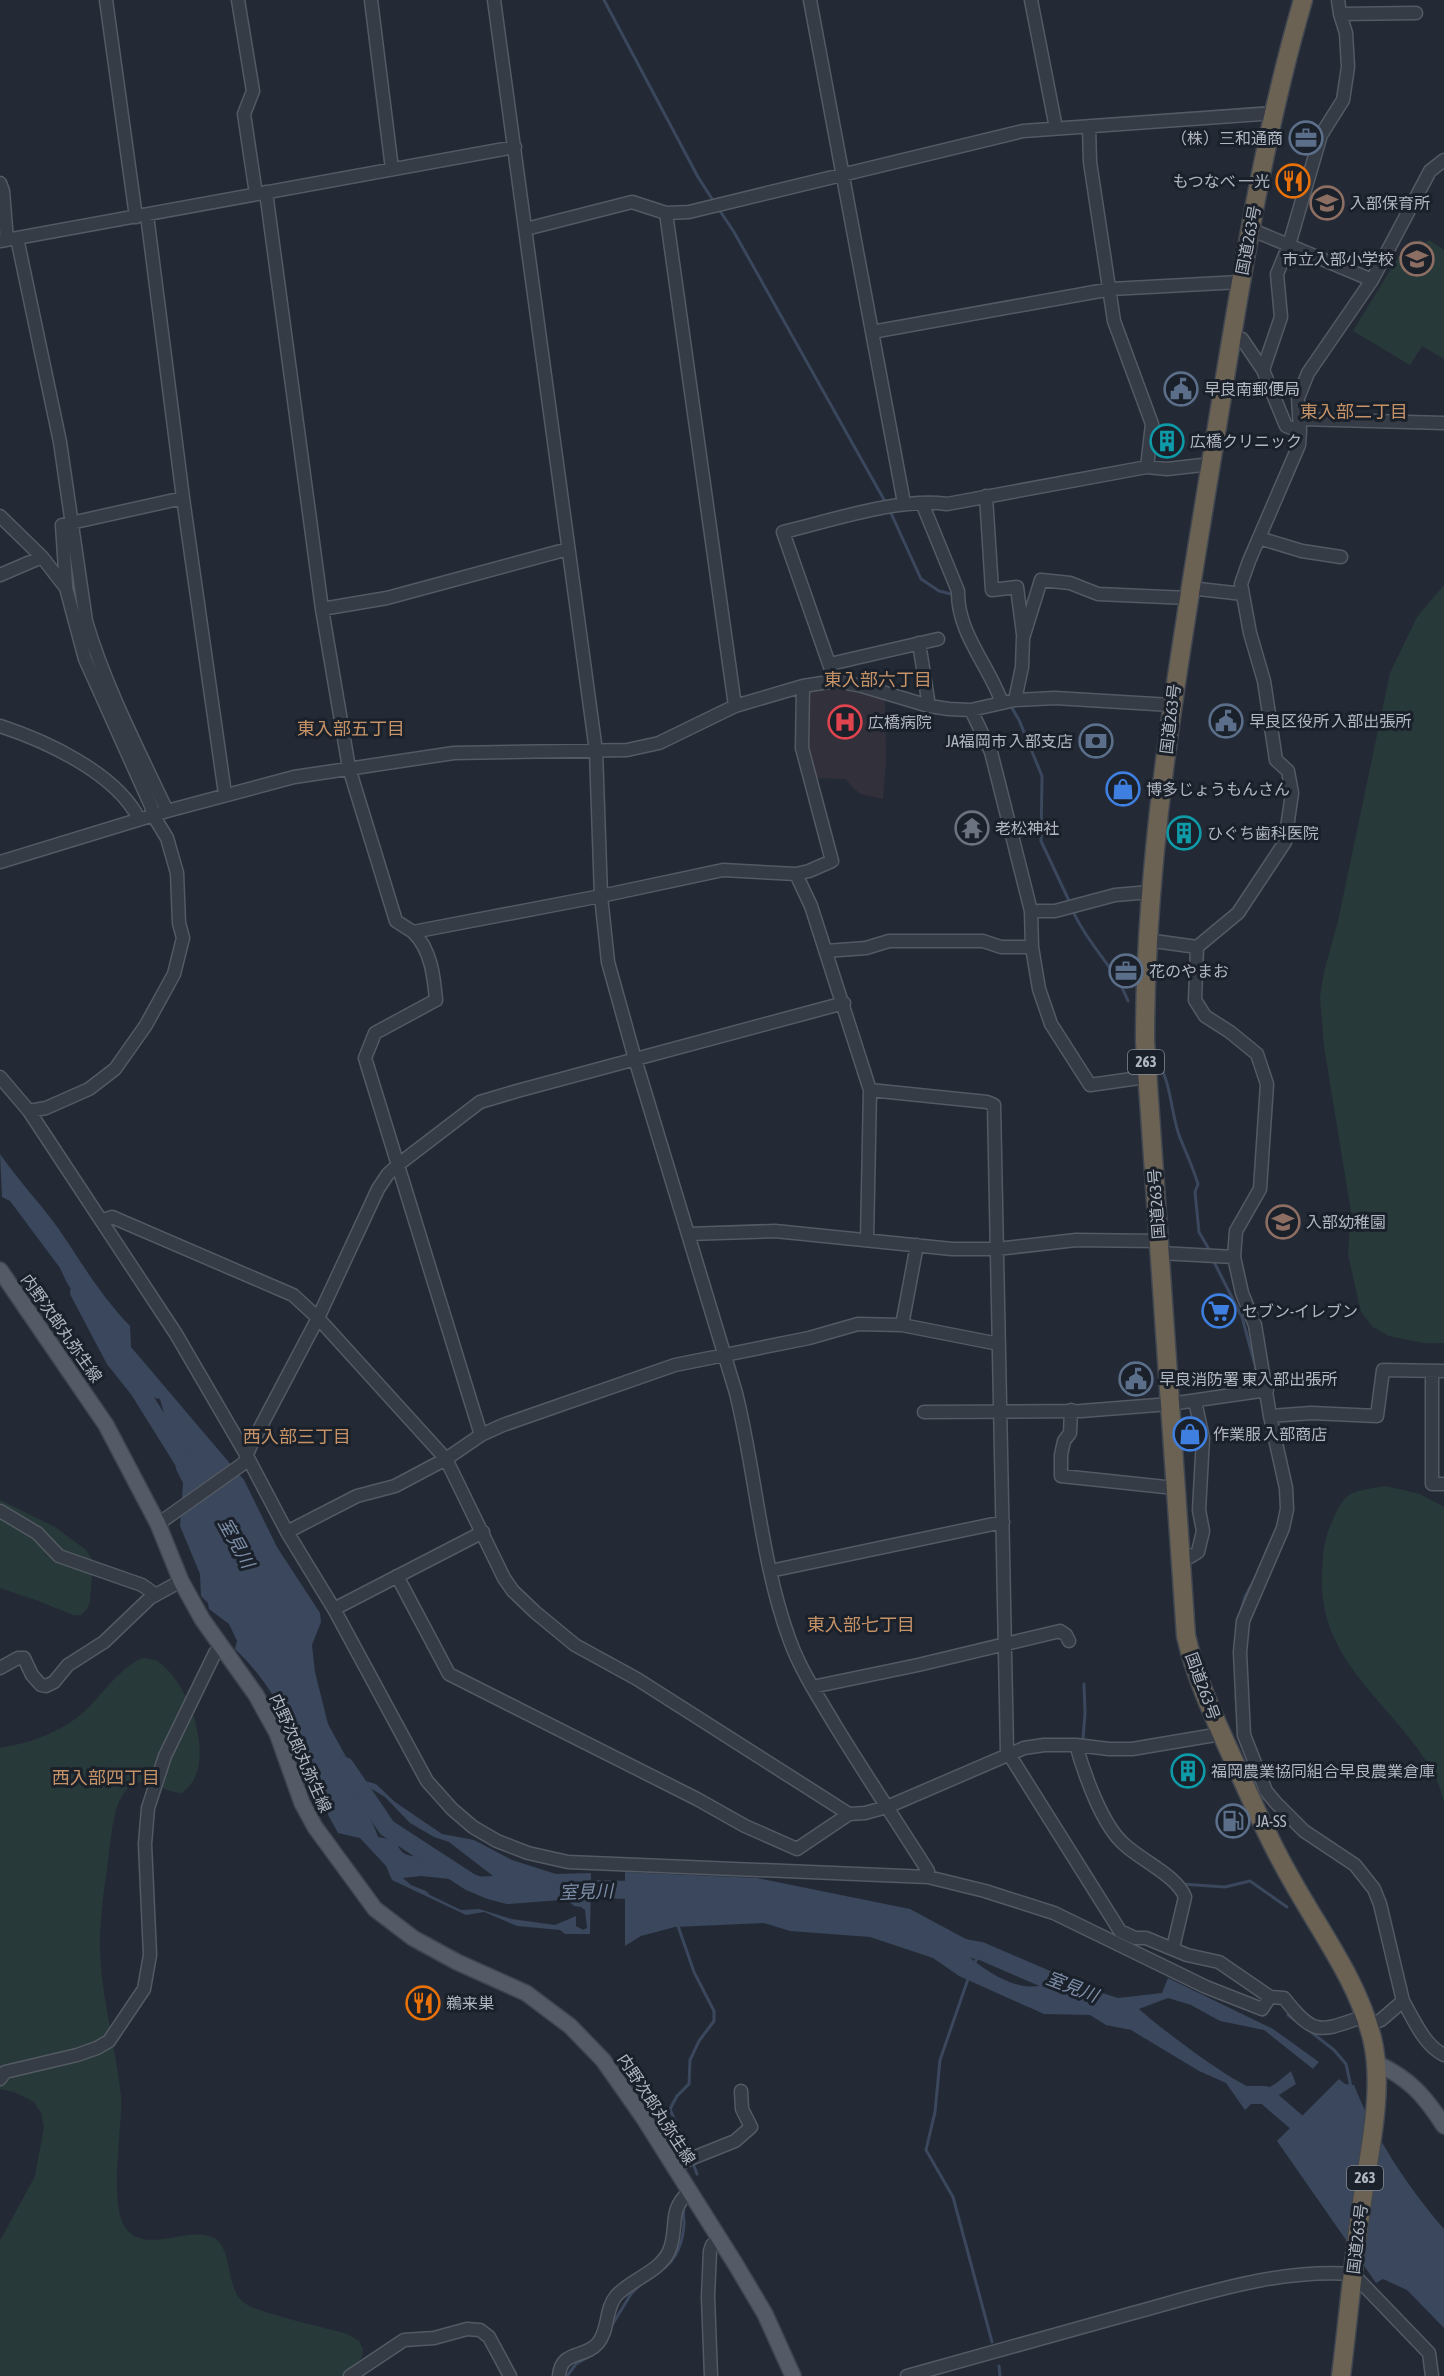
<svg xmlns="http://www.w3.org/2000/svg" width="1444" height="2376" font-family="'Asap Condensed','Noto Sans JP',sans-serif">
	<rect width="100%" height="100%" fill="#232a35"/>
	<path fill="#32303b" d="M827,687H841L885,697L886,761L883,799L860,794L845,779L812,778L803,747L809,690Z"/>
	<path fill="#28393a" d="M1419,239L1426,243L1429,240L1444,250V359L1422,346L1410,365L1353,331L1399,256L1407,260Z
		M1444,585V1343H1424L1389,1336L1373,1327L1361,1312L1348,1254L1351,1212L1324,1046L1320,997L1324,972L1338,921L1390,673L1417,617Z
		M1385,1486L1420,1494L1444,1507V1802C1441,1792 1438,1781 1433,1772C1394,1703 1318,1664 1322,1574C1323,1558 1323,1544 1329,1529C1346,1491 1344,1493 1385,1486Z
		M0,1500L55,1527L86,1550L93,1561L90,1601L87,1609L81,1615H73L41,1602L0,1588Z
		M143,1658C147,1659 153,1659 157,1661C187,1680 211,1746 194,1779C192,1784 186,1789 182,1793C165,1794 144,1771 128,1788C113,1804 112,1832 109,1853C105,1885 99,1919 100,1952C102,2001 116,2048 121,2096C123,2128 107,2207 127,2230C148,2254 188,2225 214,2238C233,2248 225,2287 243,2302C256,2313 327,2328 347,2334L359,2341L363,2349L362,2357L357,2363L343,2376H0V2241L35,2176L44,2127L41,2113L34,2102L14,2092L0,2089V1748C30,1743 62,1732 85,1711C104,1693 119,1668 143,1658Z"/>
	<path fill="#3a475c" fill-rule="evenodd" d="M0,1154C18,1180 40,1203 58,1228C82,1263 100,1295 130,1326L131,1347L244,1480L277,1547L320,1613L321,1622L312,1645L315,1672L328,1724L351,1766L365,1781L376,1784L395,1802L442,1834L474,1840L512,1860L556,1874L591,1873L590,1934H565L560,1930L517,1926L484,1912L466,1915L392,1880L386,1866L360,1838L338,1833C330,1818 321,1803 314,1788C293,1734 279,1691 235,1649L237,1641L229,1624L209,1609L208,1603L201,1596L200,1574L180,1526L183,1483L176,1469L172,1434L169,1431L160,1399L155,1398L123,1365L111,1339L95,1312L87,1313L67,1283L60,1268L10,1201L2,1197ZM362,1783L385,1797L410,1823L434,1837L449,1842L493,1876L470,1877C458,1868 439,1865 425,1858C419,1855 409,1858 402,1852C399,1849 397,1843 394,1840L378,1837C373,1820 361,1805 355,1789ZM421,1876L459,1880L503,1890L555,1889L574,1906L581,1907L585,1910L587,1928L583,1930L576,1926V1916L555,1925L512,1919L479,1909L461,1910L430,1895L426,1891L411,1885L403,1878Z
		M625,1872L757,1878L910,1909L979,1946L965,1954C988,1972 1017,1994 1048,1984C1054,1982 1059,1976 1064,1972L1087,1988L1118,1998L1162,1993L1168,1978L1273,2029L1319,2062L1313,2069L1264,2030L1220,2021L1191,2005L1168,1998L1139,2009C1155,2024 1241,2090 1259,2090C1271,2090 1282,2078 1291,2071L1296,2084L1265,2104L1255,2100L1245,2110L1226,2083L1199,2071L1131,2030L1106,2025L1090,2015L1044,2014L959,1976L933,1958L870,1937L790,1931L764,1923L675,1927L641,1936L625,1946Z
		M1339,2079L1345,2084L1354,2085C1373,2134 1409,2189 1444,2229V2328L1407,2290L1383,2279L1376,2283L1277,2141Z"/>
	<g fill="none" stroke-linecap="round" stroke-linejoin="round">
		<path stroke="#3a475c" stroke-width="3" d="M604,0L698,177L714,202
			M718,208L734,232L887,505
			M890,511L921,579L939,591L955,595
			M1009,703L1019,720L1042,776L1041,841L1071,905
			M1073,911C1087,944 1115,967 1128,1001
			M1160,1067C1170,1081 1172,1116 1179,1135C1185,1151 1193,1167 1198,1184L1195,1192L1199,1232L1210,1251
			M1213,1260L1242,1317L1258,1376
			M1241,1611L1245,1597L1256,1576
			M1236,1695L1238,1721
			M1083,1739L1085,1713L1084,1684
			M1181,1884L1225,1887L1250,1881L1287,1907
			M678,1926L694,1972L714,2011V2021L699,2041L690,2060L689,2084L677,2096L670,2109L689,2155
			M974,1964L981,1951
			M968,1979L940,2060L935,2112L926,2150L953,2197L992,2342
			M1288,2015L1296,2021
			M1306,2028L1334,2050L1346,2064L1351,2087
			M692,2161L697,2174
			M661,2270C677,2261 683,2241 684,2224C684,2216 682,2211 685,2205
			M612,2325L631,2294L643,2282
			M999,2366L1000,2376
			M567,2376L576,2364L590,2356"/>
		<path stroke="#3a475c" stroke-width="18" d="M79,1292L115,1360L139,1390L187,1467
			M345,1766L387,1828L470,1882L489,1890L508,1895L586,1889L633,1890L645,1899
			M949,1945L981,1951L1046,1979L1076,1988
			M1247,2095H1265L1315,2138"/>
		<defs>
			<path id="minor" d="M106,0L136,217
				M238,0L253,91L244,114L256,194
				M371,0L392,169
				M494,0L596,751L601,896L608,962L635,1059L736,1393C756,1474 761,1563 790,1641C801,1671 819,1698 835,1725C865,1774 897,1822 928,1871V1877
				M810,0L904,503
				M1031,0L1056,128
				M1340,14L1416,13
				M1089,126L1090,162L1114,321L1152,424L1147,467
				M0,183L3,191L7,240
				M266,192L322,609L349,768L396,921L413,932L601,896L723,870L796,874L811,906L870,1090L867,1240
				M666,213L735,706
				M147,215L183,498L225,794
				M526,229L632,202L666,213L689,212L1023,131L1274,113
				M1250,229L1372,280
				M17,238L60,442L86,621C105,686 138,749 167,811
				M0,241L515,147
				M872,332L1111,289L1240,282
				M1231,336L1242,339L1263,370L1286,426L1300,431
				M1263,370L1281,317L1277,274L1289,245L1321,135L1343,100L1348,67L1346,33L1340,14L1338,0
				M1300,419L1444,423
				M986,496L992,590L1017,587L1023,634
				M922,503L958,591C957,633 989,665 1002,703
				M0,516L42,557L66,588L85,659L151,806L153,815L167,838L177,873L179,923L183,938L174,974L146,1025L115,1069L89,1089L46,1108L29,1111
				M1259,538L1302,551L1341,557
				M0,575L42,557
				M66,586L62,525L183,498
				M1190,588L1243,594
				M322,609L387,598L568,549
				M919,643L929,706
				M830,664L938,639
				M835,681L783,532C830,521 900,497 947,504L1147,467L1167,469L1211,464
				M1015,700L1022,667L1023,638L1041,580L1070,583L1098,594L1188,598
				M971,710L991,752L1031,911
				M0,726C46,741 116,773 139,819
				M0,862L167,811L294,777L454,753L627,750L659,743L735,706L803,686L835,681L862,686L929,706L949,709L971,710L1015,700L1055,698L1171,705
				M796,874L809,871L832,861L802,748L803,686
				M413,932C431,949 434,977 436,1000L375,1033L365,1058L481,1435
				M1147,940L1197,947
				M1032,947L1039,989L1051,1024L1090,1085L1146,1077
				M826,951L866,948L889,941H983L1001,947H1032L1031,911H1055L1115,895L1150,892
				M0,1077L29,1111L176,1334L247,1456L287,1532L334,1609L427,1781L452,1809L473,1827L497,1841L528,1853L568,1862L928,1877L985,1891L1054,1913L1206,1987L1262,2009L1270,1997
				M870,1090L987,1102L994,1105L1007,1751L1120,1931L1135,1938H1146L1187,1955L1219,1962L1270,1997L1284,1998C1315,2038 1321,2031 1365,2016
				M103,1220L112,1217L293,1295L318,1318L446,1459L504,1578L513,1591L535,1612L575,1645L637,1679L849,1814L865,1813L887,1807L1024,1748L1044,1745H1076L1109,1749H1132L1221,1734
				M688,1234L775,1231L952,1249H997L1076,1240L1159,1241
				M917,1245L902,1325L999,1344
				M1160,1253L1234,1257
				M1432,1371V1484H1444
				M1071,1410L1070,1433L1064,1441L1061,1455V1476L1175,1488
				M924,1412L1081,1411L1170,1404L1267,1390
				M1270,1416L1311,1413L1377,1416L1383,1370L1444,1371
				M0,1511L37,1533L59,1556L142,1585L156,1595
				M158,1524L244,1463L250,1447L318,1318L378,1189L388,1174L399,1164L480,1102L517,1091L844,1003
				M287,1532L357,1496L395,1486L446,1459L481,1435L503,1425L675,1365L809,1338L858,1324L902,1325
				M1180,1556L1190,1557L1198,1552L1203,1531L1199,1510L1203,1438L1195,1401
				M770,1571L1003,1522
				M397,1576L449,1674L697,1799L745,1826L797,1849L849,1814
				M334,1609L483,1532
				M0,1668L18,1658H24L32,1675L41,1685L46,1686L54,1682L68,1665L104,1642L150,1598L181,1581
				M812,1687L918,1665L1060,1631L1066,1635L1069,1641
				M1076,1745C1084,1773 1102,1826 1125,1845C1141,1860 1177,1876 1185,1897L1173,1948
				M1403,2001C1414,2020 1424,2045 1444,2055
				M1368,2025L1381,2020L1403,2001L1380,1904L1374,1889L1355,1865L1304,1831L1276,1803L1266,1791L1244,1735L1240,1652L1243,1621L1283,1528L1287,1509L1286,1488L1270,1416L1255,1325L1242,1293L1234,1257L1236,1231L1260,1189L1267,1084L1257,1054L1230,1032L1205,1016L1195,1000L1197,947L1238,913L1285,842L1292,793L1288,771L1276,760L1264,681L1250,633L1241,584L1249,561L1299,445L1300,431L1298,398L1308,373L1372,280L1430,171L1444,160
				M0,2079L5,2072L77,2055L97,2048L109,2041L144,1989L150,1955L145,1844L148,1808L165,1756L215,1653L220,1648
				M674,2169L685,2161L735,2141L751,2127L742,2109L741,2091
				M350,2376L404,2340L434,2338L467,2329L480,2330L489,2337L510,2376
				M559,2376C561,2349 585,2359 598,2343C609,2330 605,2309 616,2296C631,2279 660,2272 669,2251C679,2228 667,2211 689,2192
				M711,2376L708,2297L710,2251L712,2245L719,2240
				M907,2376C982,2355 1058,2334 1133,2313C1203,2294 1279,2268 1353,2274L1429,2353L1432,2376"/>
			<path id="major" d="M0,1270L106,1425L158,1524L181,1581L202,1619L256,1695L277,1733L302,1803L315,1827L375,1909L413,1938L457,1962L526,1993L570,2026L603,2060L643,2117L736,2265L765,2314L793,2376
				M1376,2063C1409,2078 1425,2096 1444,2126"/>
			<path id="highway" d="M1303,0C1259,151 1237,307 1211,463C1180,655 1145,846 1145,1041L1186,1636C1196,1679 1215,1719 1233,1759C1251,1799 1268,1839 1290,1877C1319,1930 1357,1979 1372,2038C1385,2091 1368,2156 1361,2209C1353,2265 1348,2320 1341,2376"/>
		</defs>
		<use href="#minor" stroke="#535a63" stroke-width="15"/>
		<use href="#major" stroke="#3f454f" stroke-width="18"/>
		<use href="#highway" stroke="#404750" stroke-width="21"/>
		<use href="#minor" stroke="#363c46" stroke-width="12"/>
		<use href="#major" stroke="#545b66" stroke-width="15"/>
		<use href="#highway" stroke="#6b6254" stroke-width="18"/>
	</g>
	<defs>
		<symbol id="office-ring" viewBox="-11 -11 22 22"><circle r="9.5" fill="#1b212a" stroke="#5c6f8a" stroke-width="1.5"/><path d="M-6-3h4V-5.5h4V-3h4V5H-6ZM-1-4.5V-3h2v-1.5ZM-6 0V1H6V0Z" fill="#5c6f8a"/></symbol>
		<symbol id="restaurant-ring" viewBox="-11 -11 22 22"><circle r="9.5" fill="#1b212a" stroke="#e8710a" stroke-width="1.5"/><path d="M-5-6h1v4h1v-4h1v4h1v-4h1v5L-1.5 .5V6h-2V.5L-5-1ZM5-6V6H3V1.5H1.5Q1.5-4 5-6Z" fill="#e8710a"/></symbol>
		<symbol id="school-ring" viewBox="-11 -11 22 22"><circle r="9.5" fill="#1b212a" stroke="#8d6e63" stroke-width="1.5"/><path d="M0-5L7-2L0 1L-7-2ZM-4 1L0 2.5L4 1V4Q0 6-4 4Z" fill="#8d6e63"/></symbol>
		<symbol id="civic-ring" viewBox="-11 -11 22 22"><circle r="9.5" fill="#1b212a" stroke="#5c6f8a" stroke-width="1.5"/><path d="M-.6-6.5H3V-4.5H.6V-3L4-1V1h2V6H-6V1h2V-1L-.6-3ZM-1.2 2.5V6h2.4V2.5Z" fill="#5c6f8a"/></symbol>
		<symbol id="building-ring" viewBox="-11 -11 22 22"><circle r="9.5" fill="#1b212a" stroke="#0f9aa8" stroke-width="1.5"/><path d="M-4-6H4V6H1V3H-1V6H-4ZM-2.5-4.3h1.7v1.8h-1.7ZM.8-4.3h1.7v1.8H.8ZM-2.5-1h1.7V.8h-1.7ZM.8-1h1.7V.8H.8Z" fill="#0f9aa8"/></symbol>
		<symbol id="hospital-ring" viewBox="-11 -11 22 22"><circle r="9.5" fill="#1b212a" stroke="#e0444e" stroke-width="1.5"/><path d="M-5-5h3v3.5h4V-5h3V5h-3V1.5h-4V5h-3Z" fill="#e0444e"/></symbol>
		<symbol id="bank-ring" viewBox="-11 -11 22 22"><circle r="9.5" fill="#1b212a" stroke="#5c6f8a" stroke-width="1.5"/><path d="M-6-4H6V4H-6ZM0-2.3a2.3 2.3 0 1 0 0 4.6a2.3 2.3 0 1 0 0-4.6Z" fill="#5c6f8a"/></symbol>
		<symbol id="shop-ring" viewBox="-11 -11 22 22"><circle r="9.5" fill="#1b212a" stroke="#3f7fe0" stroke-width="1.5"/><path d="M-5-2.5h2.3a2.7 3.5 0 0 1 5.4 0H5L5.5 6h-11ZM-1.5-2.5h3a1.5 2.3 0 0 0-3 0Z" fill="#3f7fe0"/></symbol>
		<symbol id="temple-ring" viewBox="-11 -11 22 22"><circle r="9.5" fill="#1b212a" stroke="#6b7280" stroke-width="1.5"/><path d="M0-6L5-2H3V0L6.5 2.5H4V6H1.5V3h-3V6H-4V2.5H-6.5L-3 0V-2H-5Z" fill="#6b7280"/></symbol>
		<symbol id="supermarket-ring" viewBox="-11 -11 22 22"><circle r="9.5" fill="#1b212a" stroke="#3f7fe0" stroke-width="1.5"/><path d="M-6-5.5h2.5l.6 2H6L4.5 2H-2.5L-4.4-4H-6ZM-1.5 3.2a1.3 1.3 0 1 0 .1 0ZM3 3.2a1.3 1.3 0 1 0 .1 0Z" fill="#3f7fe0"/></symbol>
		<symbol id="fuel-ring" viewBox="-11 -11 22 22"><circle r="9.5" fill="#1b212a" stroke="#5c6f8a" stroke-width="1.5"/><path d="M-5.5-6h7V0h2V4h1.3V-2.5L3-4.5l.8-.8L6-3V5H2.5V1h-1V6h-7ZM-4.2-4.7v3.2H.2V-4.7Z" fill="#5c6f8a"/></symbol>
	</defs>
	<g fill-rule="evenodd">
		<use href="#office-ring" x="1287" y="119" width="38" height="38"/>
		<use href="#restaurant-ring" x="1274" y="162" width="38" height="38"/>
		<use href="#school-ring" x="1308" y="184" width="38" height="38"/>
		<use href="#school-ring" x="1398" y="240" width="38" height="38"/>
		<use href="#civic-ring" x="1162" y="370" width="38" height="38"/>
		<use href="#building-ring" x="1148" y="422" width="38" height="38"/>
		<use href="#civic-ring" x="1207" y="702" width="38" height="38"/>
		<use href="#hospital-ring" x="826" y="703" width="38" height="38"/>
		<use href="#bank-ring" x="1077" y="722" width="38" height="38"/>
		<use href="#shop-ring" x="1104" y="770" width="38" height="38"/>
		<use href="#temple-ring" x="953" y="809" width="38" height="38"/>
		<use href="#building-ring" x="1165" y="814" width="38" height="38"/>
		<use href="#office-ring" x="1107" y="952" width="38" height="38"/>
		<use href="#school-ring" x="1264" y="1203" width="38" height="38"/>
		<use href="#supermarket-ring" x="1200" y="1292" width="38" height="38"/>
		<use href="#civic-ring" x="1117" y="1360" width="38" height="38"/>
		<use href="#shop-ring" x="1171" y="1415" width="38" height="38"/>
		<use href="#building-ring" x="1169" y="1752" width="38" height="38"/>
		<use href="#fuel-ring" x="1214" y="1802" width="38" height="38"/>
		<use href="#restaurant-ring" x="404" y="1984" width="38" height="38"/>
	</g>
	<g text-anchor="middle" stroke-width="6" stroke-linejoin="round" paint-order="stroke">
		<g fill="#1b212a" stroke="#838a94" stroke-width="1.5">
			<rect x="1128" y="1050" width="36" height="24" rx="4.5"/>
			<rect x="1347" y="2166" width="36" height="24" rx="4.5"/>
		</g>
		<g font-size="15" font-weight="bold" fill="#b0b7c2">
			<text x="1146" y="1067">263</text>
			<text x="1365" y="2183">263</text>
		</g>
		<g font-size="16" fill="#b0b7c2" stroke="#1b212a" text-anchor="start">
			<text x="1283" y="144" text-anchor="end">（株）三和通商</text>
			<text x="1270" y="187" text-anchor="end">もつなべ 一光</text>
			<text x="1350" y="209">入部保育所</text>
			<text x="1394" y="265" text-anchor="end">市立入部小学校</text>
			<text x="1204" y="395">早良南郵便局</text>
			<text x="1190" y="447">広橋クリニック</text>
			<text x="1249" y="727">早良区役所 入部出張所</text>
			<text x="868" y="728">広橋病院</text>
			<text x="1073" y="747" text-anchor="end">JA福岡市 入部支店</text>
			<text x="1146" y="795">博多じょうもんさん</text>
			<text x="995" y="834">老松神社</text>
			<text x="1207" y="839">ひぐち歯科医院</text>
			<text x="1149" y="977">花のやまお</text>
			<text x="1306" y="1228">入部幼稚園</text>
			<text x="1242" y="1317">セブン-イレブン</text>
			<text x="1159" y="1385">早良消防署 東入部出張所</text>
			<text x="1213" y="1440">作業服 入部商店</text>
			<text x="1211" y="1777">福岡農業協同組合早良農業倉庫</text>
			<text x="1256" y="1827">JA-SS</text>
			<text x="446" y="2009">鵜来巣</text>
		</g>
		<g font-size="16" fill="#b0b7c2" stroke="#1b212a">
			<text transform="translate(1248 240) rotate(-79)" y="6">国道263号</text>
			<text transform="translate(1170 719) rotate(-83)" y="6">国道263号</text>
			<text transform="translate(1156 1204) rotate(-94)" y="6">国道263号</text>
			<text transform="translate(62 1328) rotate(55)" y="6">内野次郎丸弥生線</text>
			<text transform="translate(1203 1686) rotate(70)" y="6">国道263号</text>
			<text transform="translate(301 1753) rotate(66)" y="6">内野次郎丸弥生線</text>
			<text transform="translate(657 2109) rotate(57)" y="6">内野次郎丸弥生線</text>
			<text transform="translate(1357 2239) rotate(-83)" y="6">国道263号</text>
		</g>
		<g font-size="18" fill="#c69368" stroke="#1b212a">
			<text x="1354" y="418">東入部二丁目</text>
			<text x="878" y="686">東入部六丁目</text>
			<text x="351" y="735">東入部五丁目</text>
			<text x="297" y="1443">西入部三丁目</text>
			<text x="861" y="1631">東入部七丁目</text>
			<text x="106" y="1784">西入部四丁目</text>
		</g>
		<g font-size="18" font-style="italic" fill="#7c8da7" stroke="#1b212a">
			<text transform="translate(236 1543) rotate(61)" y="6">室見川</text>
			<text transform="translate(586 1892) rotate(-2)" y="6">室見川</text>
			<text transform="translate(1072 1987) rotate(21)" y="6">室見川</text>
		</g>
	</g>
</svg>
